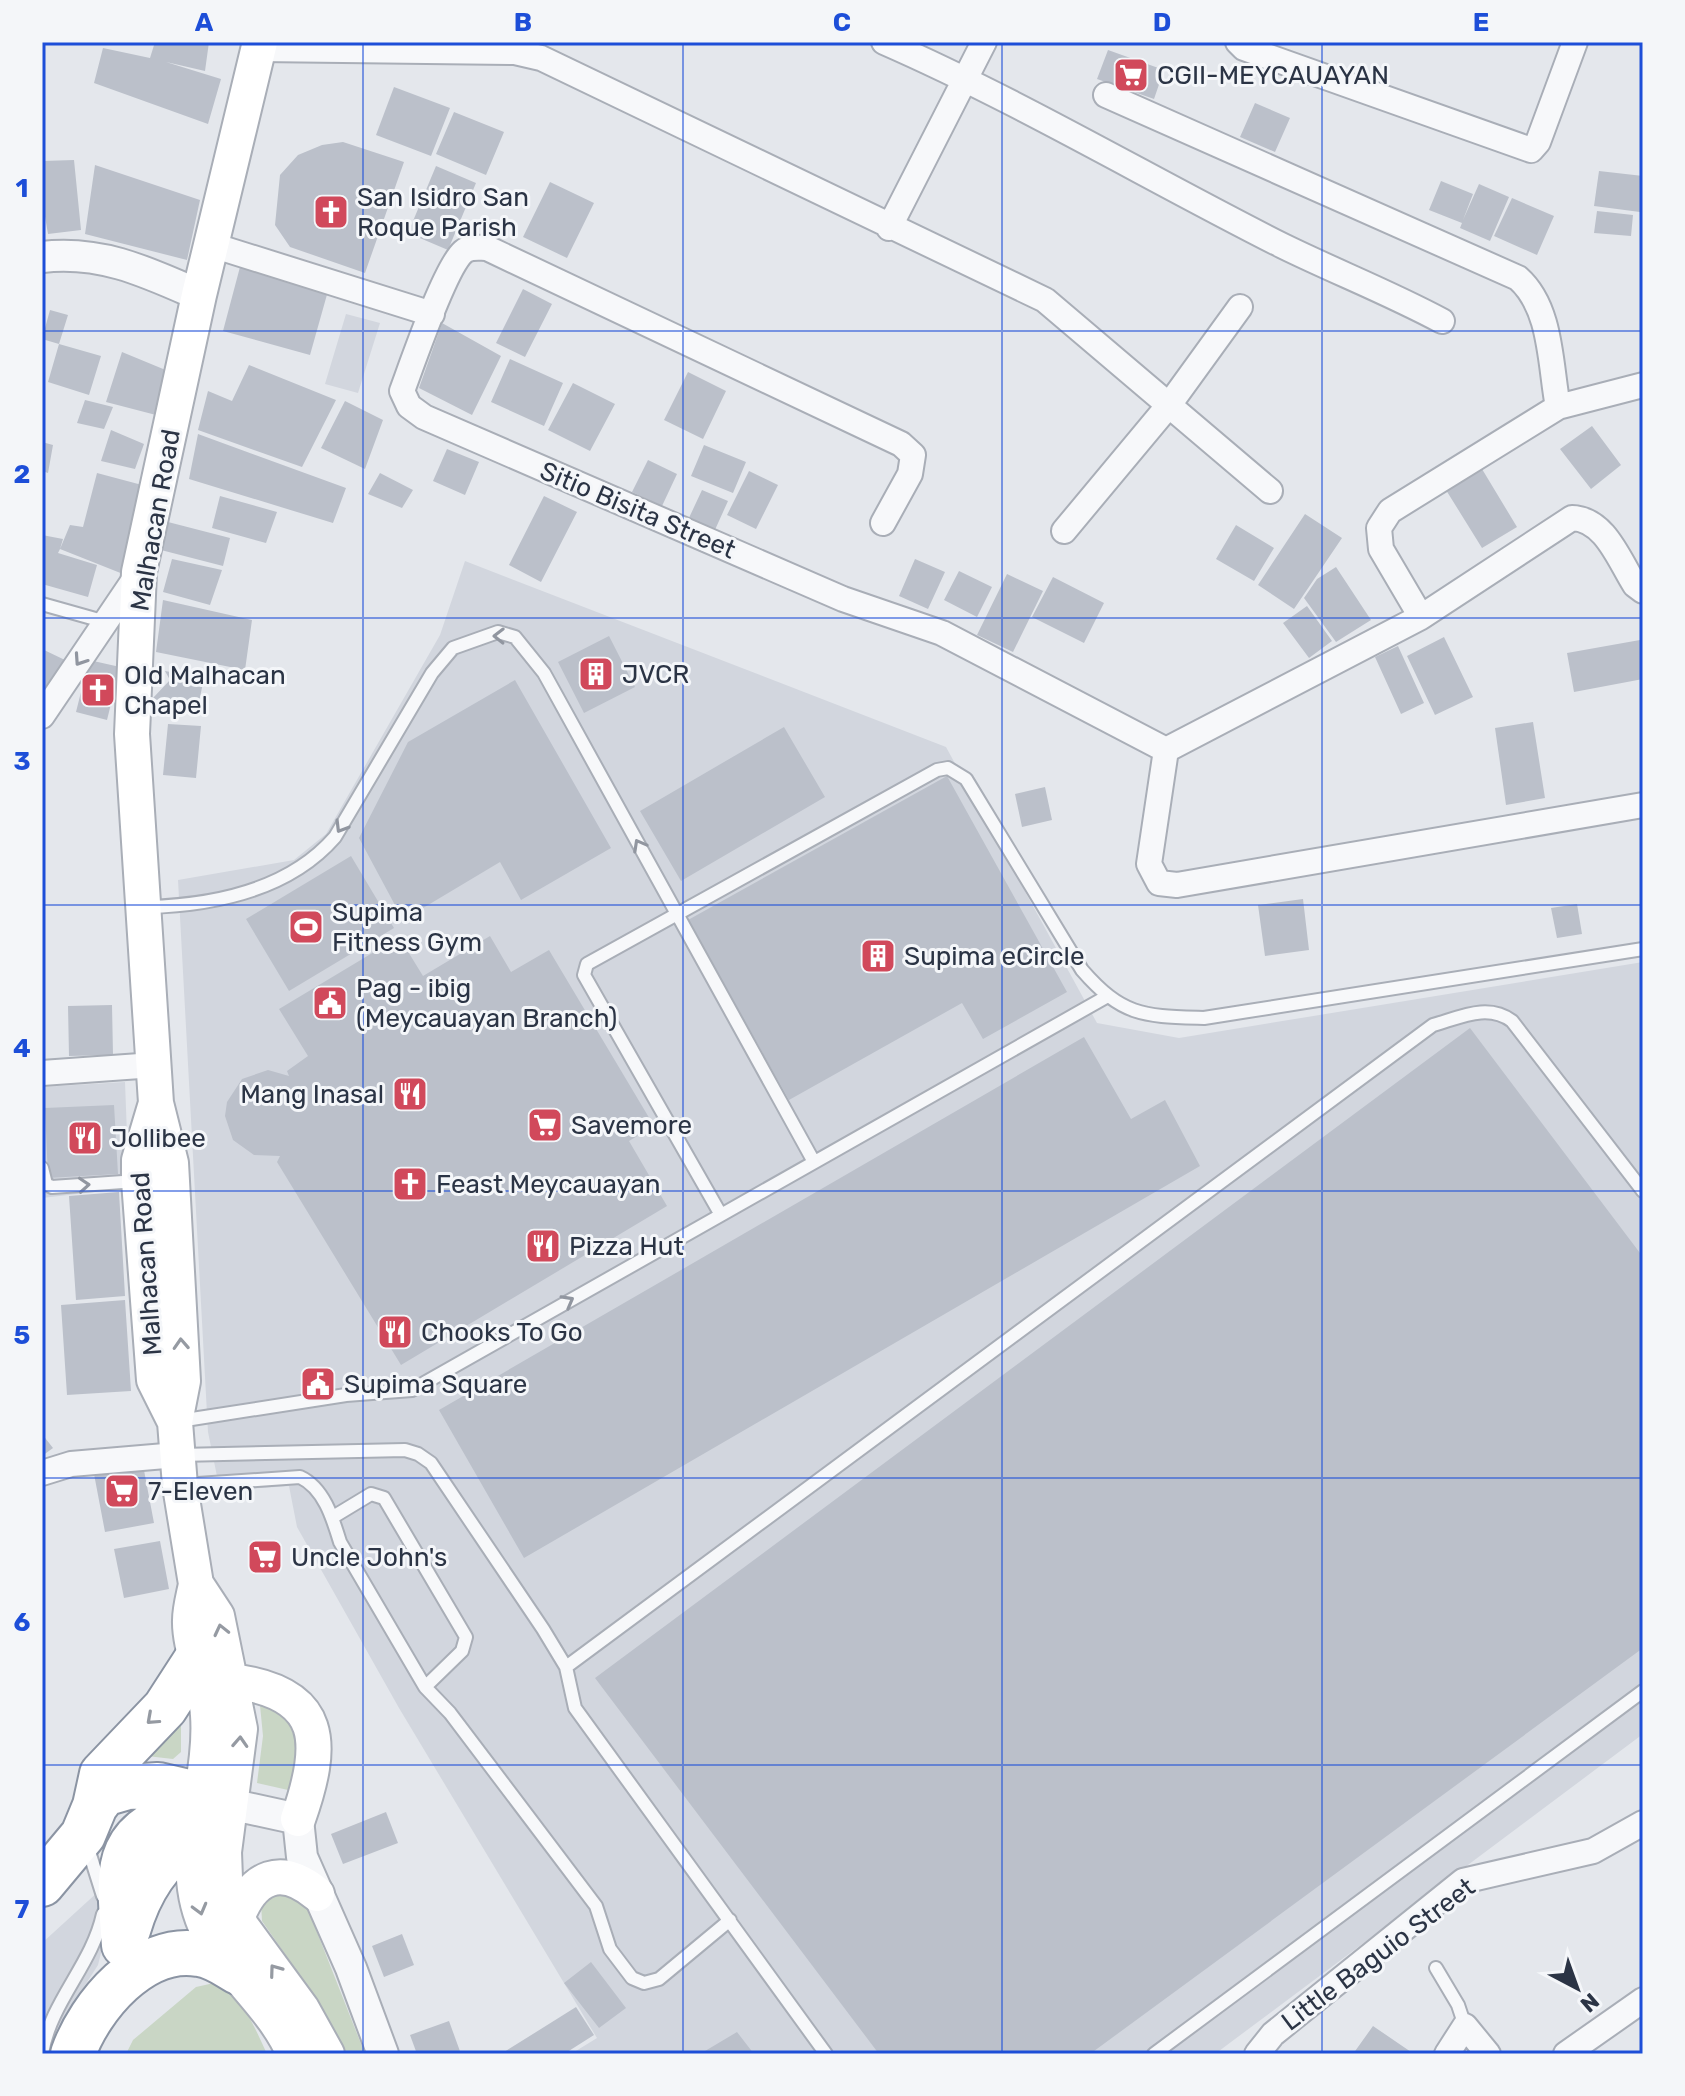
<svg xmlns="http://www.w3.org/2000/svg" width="1685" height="2096" font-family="Rubik,sans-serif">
	<rect width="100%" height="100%" fill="#e4e7ec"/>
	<path fill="#d2d6de" d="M346,314L380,323L358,393L325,384Z
		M465,561L946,747L1097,1023L1179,1038L1643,962V1734L1215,2054H571L597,2038L399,1708L297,1527L289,1486L220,1491L208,1432L178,880L294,860L326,834L440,635Z
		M125,1082L129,1188L42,1198V1087Z
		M111,1880L113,1905L98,1965L66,2015L58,2054H42V1943Z"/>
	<path fill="#c9d6c5" d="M259,1695L297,1723L300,1785L288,1790L257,1783L263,1736Z
		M181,1711V1752L173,1759L138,1755Z
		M284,1889L306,1904L365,2054H343L314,1996L262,1921L261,1903Z
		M214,1983C242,1992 255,2029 267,2054H126L133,2040L196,1987Z"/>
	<path fill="#bbc0ca" d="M155,42H209L205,71L166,62L221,79L208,124L94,83L103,48L150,58Z
		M1108,50L1164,70L1154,99L1097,79Z
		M394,87L450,108L431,156L376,135Z
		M1255,103L1290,118L1275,152L1240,137Z
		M454,112L504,132L486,175L436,154Z
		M343,142L404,162L365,273L290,247L275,225L280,175L298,155L322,145Z
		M74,160L81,230L48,234L42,199V161Z
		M95,165L200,200L187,260L85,234Z
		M436,166L476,183L448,250L408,233Z
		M1599,171L1643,176L1640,212L1594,206Z
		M1441,181L1473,194L1463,220L1479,184L1509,197L1490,241L1460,228L1462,223L1429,210Z
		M550,182L594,203L567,258L523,237Z
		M1512,198L1554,216L1537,255L1494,236Z
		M1597,211L1633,215L1631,236L1594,233Z
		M240,267L328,291L310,355L223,331Z
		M523,289L552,304L525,357L496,343Z
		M50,310L68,315L59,344L42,339Z
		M442,323L501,356L472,415L419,388Z
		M59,344L101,356L89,395L48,382Z
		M122,352L168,371L156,415L106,402Z
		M510,359L563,383L544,426L491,402Z
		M249,365L336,400L302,467L198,430L208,391L232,401Z
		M688,372L726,391L703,439L664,420Z
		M573,383L615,404L590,451L548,430Z
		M85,400L113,407L104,429L77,423Z
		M345,401L383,420L365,469L321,448Z
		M1592,426L1621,465L1591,489L1560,449Z
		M111,430L144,444L135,469L101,461Z
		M198,434L346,488L333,523L189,479Z
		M42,442L53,445L48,473L42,471Z
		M704,445L746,462L733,493L691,476Z
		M447,449L479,462L465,495L433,481Z
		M648,460L677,474L662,506L632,492Z
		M1482,469L1517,527L1482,548L1446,490Z
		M749,471L778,485L756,529L727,515Z
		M97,473L142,485L123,574L60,549L58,553L97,565L88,597L42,584V535L63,539L60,549L70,525L83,527Z
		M380,473L413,490L402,508L368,494Z
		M702,490L728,501L714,532L688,520Z
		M220,496L277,512L266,543L212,528Z
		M544,496L577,512L541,582L509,565Z
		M1305,514L1342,538L1294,609L1258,585Z
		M168,522L230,538L223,566L161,550Z
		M1236,525L1274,548L1254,581L1216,559Z
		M172,559L222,570L210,605L163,592Z
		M915,559L945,572L928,609L899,596Z
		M1336,567L1371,620L1336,642L1304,598L1317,579Z
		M959,571L992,587L977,617L944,600Z
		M1007,574L1043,591L1013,652L977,635Z
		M1053,577L1104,603L1084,643L1032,617Z
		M163,600L252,620L245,670L156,652Z
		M1307,606L1332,641L1309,658L1283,623Z
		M609,636L635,687L584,713L558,662Z
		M1444,637L1473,697L1435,715L1407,656Z
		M1640,640L1643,679L1574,692L1567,653Z
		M1398,646L1424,703L1401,714L1375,657Z
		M42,649L67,661L53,689L42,685Z
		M89,660L120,667L107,720L76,712Z
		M165,671L204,678L198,707L152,699L170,680Z
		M515,680L611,848L521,900L500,862L403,920L359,838L408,742Z
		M1533,722L1545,798L1506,805L1495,728Z
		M168,724L201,726L196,778L163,775Z
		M784,727L825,797L681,881L640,811Z
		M947,776L1067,992L983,1039L962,1003L789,1100L688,920Z
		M1045,787L1052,820L1022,827L1015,794Z
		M351,856L394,928L289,991L246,919Z
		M1303,899L1309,950L1265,956L1258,905Z
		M1577,904L1582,934L1557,938L1551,908Z
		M490,936L511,972L549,950L654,1126L629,1141L667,1206L401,1365L277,1162L280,1156L254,1155L233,1140L225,1116L227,1102L242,1079L268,1070L289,1076L287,1071L308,1056L279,1009L399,937L423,976Z
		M112,1005L113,1055L69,1056L68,1006Z
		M1470,1028L1643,1257V1648L1090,2054H879L595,1678Z
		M1084,1037L1131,1119L1165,1100L1200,1166L524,1558L439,1410Z
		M114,1105L118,1174L48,1178L45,1108Z
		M119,1192L125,1296L76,1300L69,1196Z
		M125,1300L131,1391L67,1395L61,1305Z
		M42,1434L53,1448L42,1456Z
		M143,1465L154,1523L105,1532L94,1474Z
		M160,1541L169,1589L124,1598L114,1549Z
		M386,1812L398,1843L343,1864L331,1834Z
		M402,1934L414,1965L384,1977L372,1946Z
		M591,1962L626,2008L599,2028L564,1983Z
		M576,2007L594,2035L564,2054H501Z
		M449,2021L461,2054H417L410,2035Z
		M1373,2026L1414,2054H1353Z
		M737,2032L754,2054H700Z"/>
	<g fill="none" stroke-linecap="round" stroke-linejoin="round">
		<defs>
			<path id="service" d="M42,604L106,622
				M147,907C215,905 289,890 335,837L432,673L453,648L498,632L515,637L544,673L814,1162
				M42,1168L46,1184L52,1187L137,1181
				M721,1215L584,975L587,964L937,770L948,768L966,779L1082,970C1123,1017 1144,1016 1204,1018L1643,949
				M179,1421L346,1395L412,1390L1106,997
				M180,1455L405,1450L418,1454L431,1463L543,1629L566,1667L575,1708L826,2054
				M183,1485L300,1477C324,1488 333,1519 340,1542L425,1687L450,1713L596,1906L610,1949L632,1978L644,1983L659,1979L730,1920
				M333,1517L371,1494L384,1498L466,1637L462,1651L425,1687
				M566,1667L1433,1025C1461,1017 1488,1003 1512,1021L1643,1191
				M87,1845L103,1896
				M1436,1968L1458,2005L1465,2026
				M42,2053C51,2001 92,1965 103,1914
				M1154,2054L1643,1691"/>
			<path id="minor" d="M884,42C1021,102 1150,179 1283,246C1336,272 1390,293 1442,321
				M1238,42L1244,48L1531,150L1538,142L1575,42
				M259,49L515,52L541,58L1045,300L1270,491
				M1106,95L1518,278C1552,308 1550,365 1558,407
				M889,228L984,42
				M212,245L432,314
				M883,523L910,474L913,455L901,444L487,248C479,248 470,246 463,252C445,268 412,364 402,391L409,406L424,417L843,599L942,633L1166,750
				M1064,531L1169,405L1240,307
				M1643,591L1635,585C1619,560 1605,519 1572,518L1421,617L1166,750L1149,864L1159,883L1177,885L1643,805
				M1421,617L1381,549L1379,528L1390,511L1558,407L1643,385
				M42,716L138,574
				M42,1073L154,1065
				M42,1473L71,1464L177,1455
				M1257,2054L1273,2034L1463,1881L1593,1851L1643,1823
				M1447,2054L1465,2026L1488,2054
				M1566,2054L1643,2000"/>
			<path id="tertiary" d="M42,257C101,250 147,272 199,295
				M229,1804L298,1819L302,1857L351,1968L383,2054"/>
			<path id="secondary" d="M260,42L199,295L139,572L132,734L156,1103L171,1163L183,1381L175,1422L180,1486L196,1584L217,1616L240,1729L224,1852L225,1879L231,1904L242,1927L302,2009L327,2054
				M156,1103L139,1160V1181L154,1380L175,1422
				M196,1584C194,1595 190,1608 190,1620C189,1647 206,1685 208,1715C213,1786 175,1855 205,1925C226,1973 273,2004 294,2054
				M232,1681C327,1693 324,1745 298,1819
				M237,1918C253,1876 281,1864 317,1894"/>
			<path id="motorway" d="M95,1806L104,1794L128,1787L158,1785L201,1795
				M42,1884L83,1835L95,1806L102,1774L165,1708L198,1657
				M128,1930C140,1888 159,1862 193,1834
				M124,1945C118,1866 110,1830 199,1806
				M73,2054C90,2006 142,1944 199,1954C214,1956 226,1965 238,1972"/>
		</defs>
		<use href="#service" stroke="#a9aeb7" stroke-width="16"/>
		<use href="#minor" stroke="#a9aeb7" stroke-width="28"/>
		<use href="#tertiary" stroke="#a9aeb7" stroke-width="34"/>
		<use href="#secondary" stroke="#a9aeb7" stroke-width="38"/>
		<use href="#motorway" stroke="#8b94a3" stroke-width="48"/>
		<use href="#service" stroke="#f7f8fa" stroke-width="12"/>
		<use href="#minor" stroke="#f7f8fa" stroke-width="24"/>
		<use href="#tertiary" stroke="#f7f8fa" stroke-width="30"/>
		<use href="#secondary" stroke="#fff" stroke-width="34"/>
		<use href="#motorway" stroke="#fff" stroke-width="44"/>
	</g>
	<defs><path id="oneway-chevron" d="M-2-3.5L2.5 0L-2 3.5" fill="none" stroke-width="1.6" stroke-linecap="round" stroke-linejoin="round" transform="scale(2)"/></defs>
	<g stroke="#9196a0">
		<use href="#oneway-chevron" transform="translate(499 636) rotate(-179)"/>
		<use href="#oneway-chevron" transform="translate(80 660) rotate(124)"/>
		<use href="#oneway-chevron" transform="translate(341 827) rotate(121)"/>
		<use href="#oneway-chevron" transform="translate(639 845) rotate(-119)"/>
		<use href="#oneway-chevron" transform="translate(84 1185) rotate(-4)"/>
		<use href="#oneway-chevron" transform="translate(568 1301) rotate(-29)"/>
	</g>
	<g stroke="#959aa2">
		<use href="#oneway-chevron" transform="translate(181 1344) rotate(-93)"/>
		<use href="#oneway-chevron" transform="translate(221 1630) rotate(-103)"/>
		<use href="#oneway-chevron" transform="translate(152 1719) rotate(138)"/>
		<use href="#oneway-chevron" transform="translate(240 1742) rotate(-87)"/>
		<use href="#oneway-chevron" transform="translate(200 1909) rotate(75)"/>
		<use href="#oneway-chevron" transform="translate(275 1970) rotate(-126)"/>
	</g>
	<path fill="none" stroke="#1d4ed8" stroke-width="2" stroke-opacity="0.55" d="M363,42V2054M683,42V2054M1002,42V2054M1322,42V2054M42,331H1643M42,618H1643M42,905H1643M42,1191H1643M42,1478H1643M42,1765H1643"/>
	<defs>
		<symbol id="supermarket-square" viewBox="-11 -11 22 22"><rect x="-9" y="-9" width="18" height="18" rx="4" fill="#d1495b" stroke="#f4f6f9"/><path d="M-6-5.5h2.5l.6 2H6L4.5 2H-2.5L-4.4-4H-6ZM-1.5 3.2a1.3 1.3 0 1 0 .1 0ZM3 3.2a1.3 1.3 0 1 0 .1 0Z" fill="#fff"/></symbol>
		<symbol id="church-square" viewBox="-11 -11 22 22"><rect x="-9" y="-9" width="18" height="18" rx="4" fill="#d1495b" stroke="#f4f6f9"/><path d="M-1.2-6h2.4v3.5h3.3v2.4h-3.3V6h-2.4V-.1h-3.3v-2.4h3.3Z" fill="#fff"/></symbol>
		<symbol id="building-square" viewBox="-11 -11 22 22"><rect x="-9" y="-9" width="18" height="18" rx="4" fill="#d1495b" stroke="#f4f6f9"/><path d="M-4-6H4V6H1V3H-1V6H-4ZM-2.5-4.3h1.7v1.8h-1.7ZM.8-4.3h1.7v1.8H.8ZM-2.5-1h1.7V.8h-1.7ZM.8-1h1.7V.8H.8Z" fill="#fff"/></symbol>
		<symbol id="stadium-square" viewBox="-11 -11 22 22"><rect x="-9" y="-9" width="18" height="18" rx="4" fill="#d1495b" stroke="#f4f6f9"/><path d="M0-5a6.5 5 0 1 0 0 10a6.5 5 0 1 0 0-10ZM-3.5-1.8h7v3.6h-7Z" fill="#fff"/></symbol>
		<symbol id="civic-square" viewBox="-11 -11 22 22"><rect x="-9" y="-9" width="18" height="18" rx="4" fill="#d1495b" stroke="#f4f6f9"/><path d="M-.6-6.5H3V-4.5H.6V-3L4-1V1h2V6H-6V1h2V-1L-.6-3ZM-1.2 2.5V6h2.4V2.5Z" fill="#fff"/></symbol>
		<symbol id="restaurant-square" viewBox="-11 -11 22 22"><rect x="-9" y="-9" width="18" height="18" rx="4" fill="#d1495b" stroke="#f4f6f9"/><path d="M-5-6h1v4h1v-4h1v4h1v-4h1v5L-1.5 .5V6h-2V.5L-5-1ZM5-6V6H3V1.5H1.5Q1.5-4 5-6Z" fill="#fff"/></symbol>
	</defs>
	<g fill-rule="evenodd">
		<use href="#supermarket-square" x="1111" y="55" width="40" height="40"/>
		<use href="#church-square" x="311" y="192" width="40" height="40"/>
		<use href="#building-square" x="576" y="654" width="40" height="40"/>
		<use href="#church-square" x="78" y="670" width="40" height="40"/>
		<use href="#stadium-square" x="286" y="907" width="40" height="40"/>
		<use href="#building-square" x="858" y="936" width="40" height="40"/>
		<use href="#civic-square" x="310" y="983" width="40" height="40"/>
		<use href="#restaurant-square" x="390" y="1074" width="40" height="40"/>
		<use href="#supermarket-square" x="525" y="1105" width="40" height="40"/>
		<use href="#restaurant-square" x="65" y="1118" width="40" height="40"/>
		<use href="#church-square" x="390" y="1164" width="40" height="40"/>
		<use href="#restaurant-square" x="523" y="1226" width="40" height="40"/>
		<use href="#restaurant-square" x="375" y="1312" width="40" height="40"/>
		<use href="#civic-square" x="298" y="1364" width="40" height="40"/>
		<use href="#supermarket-square" x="102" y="1471" width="40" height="40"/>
		<use href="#supermarket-square" x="245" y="1537" width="40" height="40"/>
	</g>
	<g text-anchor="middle" stroke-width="6" stroke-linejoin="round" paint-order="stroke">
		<g font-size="26" fill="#2b3445" stroke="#f4f6f9" text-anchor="start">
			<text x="1157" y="84">CGII-MEYCAUAYAN</text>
			<text x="357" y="206">San Isidro San<tspan x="357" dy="30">Roque Parish</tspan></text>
			<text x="622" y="683">JVCR</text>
			<text x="124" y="684">Old Malhacan<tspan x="124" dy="30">Chapel</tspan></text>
			<text x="332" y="921">Supima<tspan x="332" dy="30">Fitness Gym</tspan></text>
			<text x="904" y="965">Supima eCircle</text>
			<text x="356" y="997">Pag - ibig<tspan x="356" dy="30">(Meycauayan Branch)</tspan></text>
			<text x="384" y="1103" text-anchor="end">Mang Inasal</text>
			<text x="571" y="1134">Savemore</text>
			<text x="111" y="1147">Jollibee</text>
			<text x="436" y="1193">Feast Meycauayan</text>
			<text x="569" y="1255">Pizza Hut</text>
			<text x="421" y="1341">Chooks To Go</text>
			<text x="344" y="1393">Supima Square</text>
			<text x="148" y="1500">7-Eleven</text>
			<text x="291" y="1566">Uncle John's</text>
		</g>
		<g font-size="26" fill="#2b3445" stroke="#f4f6f9">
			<text transform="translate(638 510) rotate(23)" y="9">Sitio Bisita Street</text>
			<text transform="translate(155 520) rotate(-80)" y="9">Malhacan Road</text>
			<text transform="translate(146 1264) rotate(-94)" y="9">Malhacan Road</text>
			<text transform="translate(1378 1954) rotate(-37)" y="9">Little Baguio Street</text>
		</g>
	</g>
	<rect width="1685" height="2096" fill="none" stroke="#f4f6f9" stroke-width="88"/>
	<g transform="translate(1577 1988) rotate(139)" stroke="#f4f6f9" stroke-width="6" paint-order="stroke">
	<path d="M0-6L14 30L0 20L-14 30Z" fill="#2b3445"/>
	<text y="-12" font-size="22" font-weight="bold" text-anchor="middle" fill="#2b3445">N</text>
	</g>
	<rect x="44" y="44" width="1597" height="2008" fill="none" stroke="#1d4ed8" stroke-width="3"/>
	<g font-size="26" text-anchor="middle" font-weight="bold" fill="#1d4ed8">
		<text x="204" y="31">A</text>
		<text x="523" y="31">B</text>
		<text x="842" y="31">C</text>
		<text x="1162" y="31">D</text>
		<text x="1481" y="31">E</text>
		<text x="22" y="197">1</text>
		<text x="22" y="483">2</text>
		<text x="22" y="770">3</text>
		<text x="22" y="1057">4</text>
		<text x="22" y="1344">5</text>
		<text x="22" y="1631">6</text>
		<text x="22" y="1918">7</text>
	</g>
</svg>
